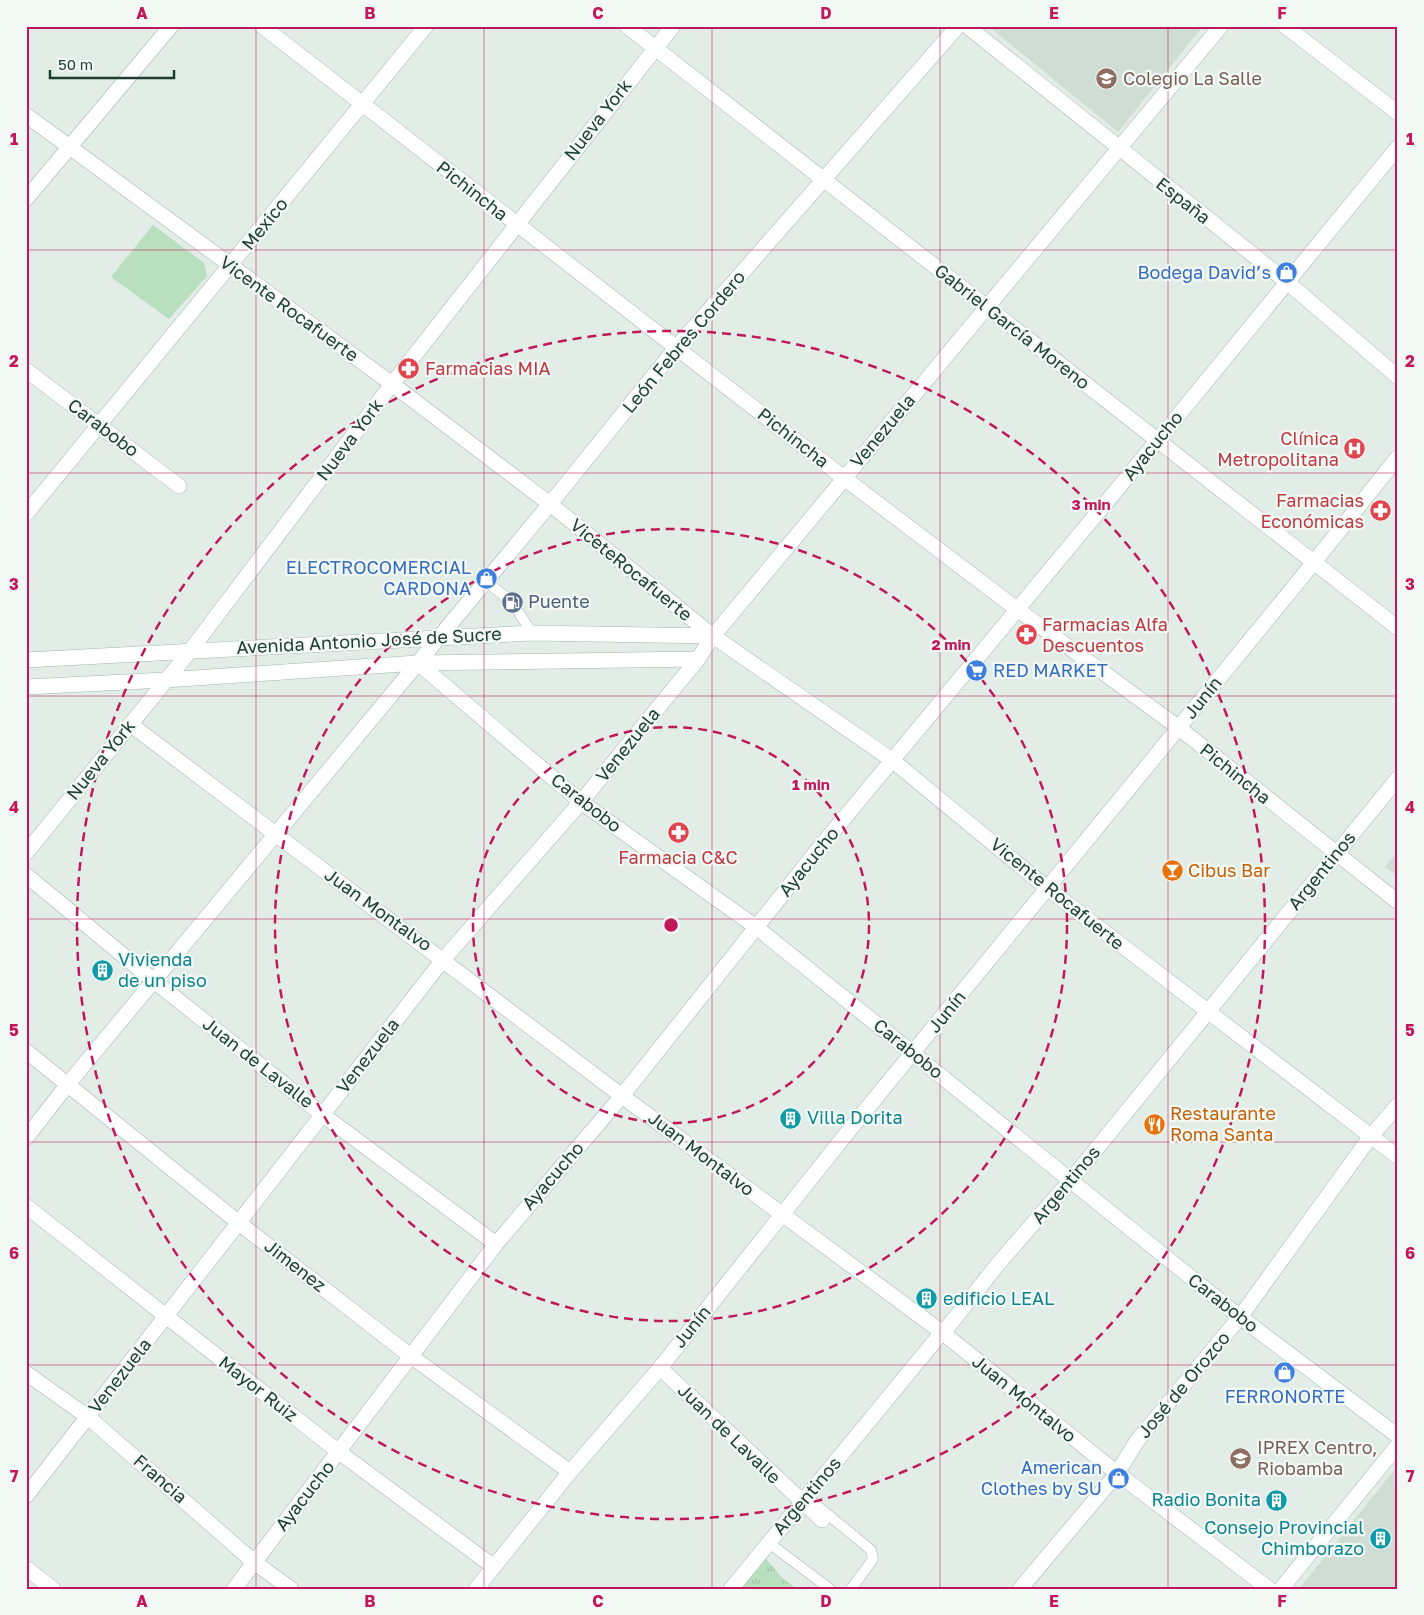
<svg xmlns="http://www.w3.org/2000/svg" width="1424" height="1615" font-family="'Golos Text',sans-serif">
	<defs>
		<pattern id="grass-tufts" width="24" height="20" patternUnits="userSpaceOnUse" patternTransform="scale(1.25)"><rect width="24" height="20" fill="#b8e0be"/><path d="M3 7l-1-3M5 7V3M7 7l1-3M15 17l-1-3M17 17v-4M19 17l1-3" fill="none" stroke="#9ec1a4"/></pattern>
	</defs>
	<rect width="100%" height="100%" fill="#e1ede6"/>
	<path fill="#cfddd5" d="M988,26H1203L1118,132Z
		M1398,852V876L1385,867Z
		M1398,1465V1589H1299Z"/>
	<path fill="url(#grass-tufts)" d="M758,1549L782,1578L797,1589H726Z"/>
	<path fill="#b8e0be" d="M153,225L204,263L207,276L169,319L111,277Z"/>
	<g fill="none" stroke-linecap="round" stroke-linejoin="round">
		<defs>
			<path id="lane" d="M485,581L512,602L532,633
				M809,1499L871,1550L873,1559L851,1589
				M769,1543L830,1589"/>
			<path id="street" d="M262,26L844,478L1018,610L1179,728L1398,902
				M627,26L1398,628
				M967,26L1287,282L1398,377
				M1285,26L1398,113
				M26,115L392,384L550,504L713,636
				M26,199L171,26
				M26,370L179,486
				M26,514L426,26
				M418,663L698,659
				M130,724L622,1096L943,1333L1117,1473L1269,1589
				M26,853L190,651L392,384L673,26
				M26,875L154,981L323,1115L496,1244
				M26,1051L239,1223L412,1357L570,1472
				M26,1138L68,1084L550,504L676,348L958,26
				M26,1206L339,1452L494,1567
				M660,1368L822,1520
				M26,1373L88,1417L254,1562L291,1589
				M26,1496L442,961L581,802L698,659L713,636L1221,26
				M26,1568L53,1589
				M234,1589L496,1244L621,1097L821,846L1158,440L1398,147
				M476,1589L570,1472L660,1368L851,1128L1315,561L1398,457
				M731,1589L938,1337L943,1333L998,1264L1071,1180L1398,778
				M1020,1589L1116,1475L1137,1441L1240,1317L1371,1136L1398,1105"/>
			<path id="secondary" d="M26,660L532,633L713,636L892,760L1047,888L1398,1157
				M26,687L165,680L418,663L581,802L756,927L1240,1317L1398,1436
				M1281,1589L1398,1445"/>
		</defs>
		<use href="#lane" stroke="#a3b5ad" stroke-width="11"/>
		<use href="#street" stroke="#a3b5ad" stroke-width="16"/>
		<use href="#secondary" stroke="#9ebaad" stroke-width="16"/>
		<use href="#lane" stroke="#fff" stroke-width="10"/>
		<use href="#street" stroke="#fff" stroke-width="15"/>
		<use href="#secondary" stroke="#fff" stroke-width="15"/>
	</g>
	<path fill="none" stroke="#c2185b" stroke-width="1" stroke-opacity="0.55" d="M256,26V1589M484,26V1589M712,26V1589M940,26V1589M1168,26V1589M26,250H1398M26,473H1398M26,696H1398M26,919H1398M26,1142H1398M26,1365H1398"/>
	<g fill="none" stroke="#c2185b" stroke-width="2.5" stroke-dasharray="9 6">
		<circle cx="671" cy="925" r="198"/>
		<circle cx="671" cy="925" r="396"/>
		<circle cx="671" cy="925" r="594"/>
	</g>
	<defs>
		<symbol id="school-disc" viewBox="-11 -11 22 22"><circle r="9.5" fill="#8d6e63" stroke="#f2f9f5"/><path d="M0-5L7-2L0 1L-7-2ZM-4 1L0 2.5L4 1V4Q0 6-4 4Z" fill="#fff"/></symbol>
		<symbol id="shop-disc" viewBox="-11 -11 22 22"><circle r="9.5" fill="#3f7fe0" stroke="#f2f9f5"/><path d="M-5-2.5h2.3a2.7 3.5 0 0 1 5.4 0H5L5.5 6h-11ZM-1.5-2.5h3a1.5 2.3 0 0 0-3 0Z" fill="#fff"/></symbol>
		<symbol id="pharmacy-disc" viewBox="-11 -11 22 22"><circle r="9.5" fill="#e0444e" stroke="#f2f9f5"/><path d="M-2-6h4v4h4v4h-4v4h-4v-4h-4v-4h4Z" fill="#fff"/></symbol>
		<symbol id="hospital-disc" viewBox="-11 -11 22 22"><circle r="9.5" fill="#e0444e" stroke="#f2f9f5"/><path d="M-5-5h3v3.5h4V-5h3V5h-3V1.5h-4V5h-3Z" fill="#fff"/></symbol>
		<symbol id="fuel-disc" viewBox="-11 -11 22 22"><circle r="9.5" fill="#5c6f8a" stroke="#f2f9f5"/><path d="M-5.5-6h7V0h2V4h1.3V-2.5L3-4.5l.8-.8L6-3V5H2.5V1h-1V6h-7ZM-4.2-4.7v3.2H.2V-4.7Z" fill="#fff"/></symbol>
		<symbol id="supermarket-disc" viewBox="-11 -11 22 22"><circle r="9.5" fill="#3f7fe0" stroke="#f2f9f5"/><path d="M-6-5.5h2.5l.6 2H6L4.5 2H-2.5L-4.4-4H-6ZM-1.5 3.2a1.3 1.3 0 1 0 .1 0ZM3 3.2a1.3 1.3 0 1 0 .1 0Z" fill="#fff"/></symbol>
		<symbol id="bar-disc" viewBox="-11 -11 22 22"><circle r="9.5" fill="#e8710a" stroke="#f2f9f5"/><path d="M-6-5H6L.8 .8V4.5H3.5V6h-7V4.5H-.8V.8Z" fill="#fff"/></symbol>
		<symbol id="building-disc" viewBox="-11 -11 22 22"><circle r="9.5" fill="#0f9aa8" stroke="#f2f9f5"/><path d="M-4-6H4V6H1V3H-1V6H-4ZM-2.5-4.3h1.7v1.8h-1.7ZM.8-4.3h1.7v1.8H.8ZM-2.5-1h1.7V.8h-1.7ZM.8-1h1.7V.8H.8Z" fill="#fff"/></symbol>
		<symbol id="restaurant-disc" viewBox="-11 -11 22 22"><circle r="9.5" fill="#e8710a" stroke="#f2f9f5"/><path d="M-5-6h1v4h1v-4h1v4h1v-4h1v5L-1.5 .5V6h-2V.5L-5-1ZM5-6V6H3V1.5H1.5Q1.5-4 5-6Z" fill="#fff"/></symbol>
		<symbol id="university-disc" viewBox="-11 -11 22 22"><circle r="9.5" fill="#8d6e63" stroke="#f2f9f5"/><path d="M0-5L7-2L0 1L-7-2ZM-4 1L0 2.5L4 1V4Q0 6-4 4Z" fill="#fff"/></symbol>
	</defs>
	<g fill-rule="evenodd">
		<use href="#school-disc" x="1094" y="66" width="25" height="25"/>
		<use href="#shop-disc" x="1274" y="260" width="25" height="25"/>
		<use href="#pharmacy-disc" x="396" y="356" width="25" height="25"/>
		<use href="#hospital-disc" x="1342" y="436" width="25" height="25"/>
		<use href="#pharmacy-disc" x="1368" y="498" width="25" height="25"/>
		<use href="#shop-disc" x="474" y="566" width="25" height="25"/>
		<use href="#fuel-disc" x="500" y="590" width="25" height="25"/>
		<use href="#pharmacy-disc" x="1014" y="622" width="25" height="25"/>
		<use href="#supermarket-disc" x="964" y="658" width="25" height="25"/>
		<use href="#pharmacy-disc" x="666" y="820" width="25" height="25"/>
		<use href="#bar-disc" x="1160" y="858" width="25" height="25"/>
		<use href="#building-disc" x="90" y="958" width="25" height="25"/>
		<use href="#building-disc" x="778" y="1106" width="25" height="25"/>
		<use href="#restaurant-disc" x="1142" y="1112" width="25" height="25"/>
		<use href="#building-disc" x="914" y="1286" width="25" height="25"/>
		<use href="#shop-disc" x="1272" y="1360" width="25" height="25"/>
		<use href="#university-disc" x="1228" y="1446" width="25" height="25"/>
		<use href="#shop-disc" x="1106" y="1466" width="25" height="25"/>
		<use href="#building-disc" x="1264" y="1488" width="25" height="25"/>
		<use href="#building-disc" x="1368" y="1526" width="25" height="25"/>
	</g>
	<g text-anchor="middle" stroke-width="4.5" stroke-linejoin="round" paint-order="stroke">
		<g font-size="18" fill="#785e54" stroke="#f2f9f5" text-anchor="start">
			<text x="1123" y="85">Colegio La Salle</text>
			<text x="1257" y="1454">IPREX Centro,<tspan x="1257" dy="21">Riobamba</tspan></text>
		</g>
		<g font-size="18" fill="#203f33" stroke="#f2f9f5">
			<text transform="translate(598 120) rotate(-52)" y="6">Nueva York</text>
			<text transform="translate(472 191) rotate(38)" y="6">Pichincha</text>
			<text transform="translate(1183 201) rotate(38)" y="6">España</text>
			<text transform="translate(265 224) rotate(-51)" y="6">Mexico</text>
			<text transform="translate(289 309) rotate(36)" y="6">Vicente Rocafuerte</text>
			<text transform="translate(1012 327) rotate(38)" y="6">Gabriel García Moreno</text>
			<text transform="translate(684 342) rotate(-50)" y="6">León Febres Cordero</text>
			<text transform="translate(103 428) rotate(37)" y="6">Carabobo</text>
			<text transform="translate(883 431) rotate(-50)" y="6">Venezuela</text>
			<text transform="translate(793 438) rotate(38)" y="6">Pichincha</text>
			<text transform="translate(350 440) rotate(-53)" y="6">Nueva York</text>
			<text transform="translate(1153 446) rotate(-51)" y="6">Ayacucho</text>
			<text transform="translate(631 570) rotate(39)" y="6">ViceteRocafuerte</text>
			<text transform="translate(369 641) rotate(-3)" y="6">Avenida Antonio José de Sucre</text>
			<text transform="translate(1203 698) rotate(-51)" y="6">Junín</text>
			<text transform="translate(628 745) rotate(-51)" y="6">Venezuela</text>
			<text transform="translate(101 760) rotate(-51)" y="6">Nueva York</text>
			<text transform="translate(1235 774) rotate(39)" y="6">Pichincha</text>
			<text transform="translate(586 803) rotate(38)" y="6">Carabobo</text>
			<text transform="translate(809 862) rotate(-51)" y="6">Ayacucho</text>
			<text transform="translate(1322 871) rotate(-51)" y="6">Argentinos</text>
			<text transform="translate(1057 894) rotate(39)" y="6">Vicente Rocafuerte</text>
			<text transform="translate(378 910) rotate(36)" y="6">Juan Montalvo</text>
			<text transform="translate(947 1012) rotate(-51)" y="6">Junín</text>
			<text transform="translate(908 1049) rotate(39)" y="6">Carabobo</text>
			<text transform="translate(368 1056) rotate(-52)" y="6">Venezuela</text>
			<text transform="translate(258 1063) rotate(38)" y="6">Juan de Lavalle</text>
			<text transform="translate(701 1154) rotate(37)" y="6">Juan Montalvo</text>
			<text transform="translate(553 1176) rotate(-49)" y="6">Ayacucho</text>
			<text transform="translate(1066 1185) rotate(-50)" y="6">Argentinos</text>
			<text transform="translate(295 1266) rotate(38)" y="6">Jimenez</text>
			<text transform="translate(1223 1303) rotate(38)" y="6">Carabobo</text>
			<text transform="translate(692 1327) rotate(-51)" y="6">Junín</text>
			<text transform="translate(120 1376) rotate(-52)" y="6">Venezuela</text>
			<text transform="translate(1184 1385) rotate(-50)" y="6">José de Orozco</text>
			<text transform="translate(258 1389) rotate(38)" y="6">Mayor Ruiz</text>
			<text transform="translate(1024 1399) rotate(39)" y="6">Juan Montalvo</text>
			<text transform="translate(729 1434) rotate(44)" y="6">Juan de Lavalle</text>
			<text transform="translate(160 1479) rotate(41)" y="6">Francia</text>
			<text transform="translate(305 1496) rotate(-52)" y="6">Ayacucho</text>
			<text transform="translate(807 1496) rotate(-50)" y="6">Argentinos</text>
		</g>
		<g font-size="18" fill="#366cbe" stroke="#f2f9f5" text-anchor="end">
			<text x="1271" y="279">Bodega David’s</text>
			<text x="471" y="574">ELECTROCOMERCIAL<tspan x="471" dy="21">CARDONA</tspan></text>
			<text x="993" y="677" text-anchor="start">RED MARKET</text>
			<text x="1285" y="1403" text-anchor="middle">FERRONORTE</text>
			<text x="1102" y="1474">American<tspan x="1102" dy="21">Clothes by SU</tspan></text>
		</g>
		<g font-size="18" fill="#be3a42" stroke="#f2f9f5" text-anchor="start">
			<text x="425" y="375">Farmacias MIA</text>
			<text x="1339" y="445" text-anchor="end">Clínica<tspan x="1339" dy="21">Metropolitana</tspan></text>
			<text x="1364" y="507" text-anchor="end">Farmacias<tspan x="1364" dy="21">Económicas</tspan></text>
			<text x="1042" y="631">Farmacias Alfa<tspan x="1042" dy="21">Descuentos</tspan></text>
			<text x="678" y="864" text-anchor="middle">Farmacia C&amp;C</text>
		</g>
		<g font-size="18" fill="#4e5e75" stroke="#f2f9f5" text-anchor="start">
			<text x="528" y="608">Puente</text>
		</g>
		<g font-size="18" fill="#c56008" stroke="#f2f9f5" text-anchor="start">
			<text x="1188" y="877">Cibus Bar</text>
			<text x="1170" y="1120">Restaurante<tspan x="1170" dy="21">Roma Santa</tspan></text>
		</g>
		<g font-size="18" fill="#0d838f" stroke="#f2f9f5" text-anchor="start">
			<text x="118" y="966">Vivienda<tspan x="118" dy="21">de un piso</tspan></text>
			<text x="807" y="1124">Villa Dorita</text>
			<text x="943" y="1305">edificio LEAL</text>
			<text x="1261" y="1506" text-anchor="end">Radio Bonita</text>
			<text x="1364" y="1534" text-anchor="end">Consejo Provincial<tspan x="1364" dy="21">Chimborazo</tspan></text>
		</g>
	</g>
	<circle cx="671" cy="925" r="8" fill="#c2185b" stroke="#f2f9f5" stroke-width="2.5"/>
	<g font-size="15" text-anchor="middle" font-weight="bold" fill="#c2185b" stroke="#f2f9f5" stroke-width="4.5" stroke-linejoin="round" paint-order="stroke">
		<text x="1091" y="510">3 min</text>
		<text x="951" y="650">2 min</text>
		<text x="811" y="790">1 min</text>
	</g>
	<rect width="1424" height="1615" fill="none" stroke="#f2f9f5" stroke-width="55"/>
	<path d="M50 70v8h124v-8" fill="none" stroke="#203f33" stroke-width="2.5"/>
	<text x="58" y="70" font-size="15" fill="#203f33" stroke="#f2f9f5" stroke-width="4" paint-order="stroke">50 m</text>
	<rect x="28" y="28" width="1368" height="1560" fill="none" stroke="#c2185b" stroke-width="2"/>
	<g font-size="16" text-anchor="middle" font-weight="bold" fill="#c2185b">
		<text x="142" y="19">A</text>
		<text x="370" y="19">B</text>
		<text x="598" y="19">C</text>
		<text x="826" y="19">D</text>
		<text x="1054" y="19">E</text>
		<text x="1282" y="19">F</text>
		<text x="14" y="145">1</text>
		<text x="1410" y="145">1</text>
		<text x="14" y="367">2</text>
		<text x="1410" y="367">2</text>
		<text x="14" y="590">3</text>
		<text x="1410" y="590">3</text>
		<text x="14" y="813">4</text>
		<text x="1410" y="813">4</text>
		<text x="14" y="1036">5</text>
		<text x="1410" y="1036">5</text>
		<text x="14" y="1259">6</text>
		<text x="1410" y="1259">6</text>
		<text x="14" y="1482">7</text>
		<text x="1410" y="1482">7</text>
		<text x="142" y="1607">A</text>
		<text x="370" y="1607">B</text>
		<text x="598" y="1607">C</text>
		<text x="826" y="1607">D</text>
		<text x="1054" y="1607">E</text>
		<text x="1282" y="1607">F</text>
	</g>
</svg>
